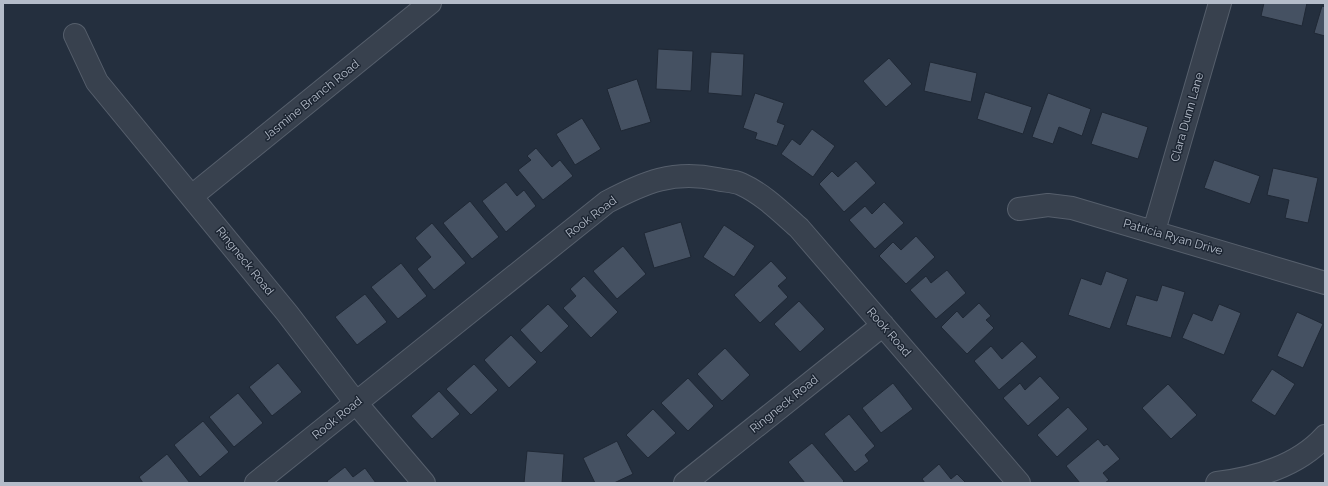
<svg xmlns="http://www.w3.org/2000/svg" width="1328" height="486" font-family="Raleway,sans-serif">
	<rect width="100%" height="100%" fill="#242f3e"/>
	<path fill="#455162" stroke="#1f2835" d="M1264,3H1307L1302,26L1261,16Z
		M1322,6L1325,7V36L1314,33Z
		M658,49L693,51L691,91L656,89Z
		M711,52L744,54L742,96L708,93Z
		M889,58L912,84L886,107L863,81Z
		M930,62L977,73L971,102L924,91Z
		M637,79L651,122L621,131L607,89Z
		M985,92L1032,107L1023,134L977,119Z
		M755,93L784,103L777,122L785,125L777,146L755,139L757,133L743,128Z
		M1048,93L1091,109L1082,136L1059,127L1053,144L1032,137Z
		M1102,112L1148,127L1138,159L1091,144Z
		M582,118L601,149L575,165L556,134Z
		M812,129L835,146L813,177L781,154L792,139L800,145Z
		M536,148L552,167L560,160L573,176L543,200L518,170L531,160L527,156Z
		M1214,160L1260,176L1250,204L1204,188Z
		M856,161L876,183L844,212L819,184L832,171L838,177Z
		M1273,168L1318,178L1308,223L1285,218L1289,200L1267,195Z
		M506,182L517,196L524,190L536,206L506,232L482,201Z
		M470,201L499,237L472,259L443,223Z
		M884,202L904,223L875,249L849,220L865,206L872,214Z
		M681,222L691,257L654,268L644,233Z
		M432,223L466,263L434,290L417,269L431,257L415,238Z
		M724,225L755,246L734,277L703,257Z
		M916,236L935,257L906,284L879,256L893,242L901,250Z
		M623,246L646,274L617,299L593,271Z
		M771,261L787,278L778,286L788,297L760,323L734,295Z
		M401,263L427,296L398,319L371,287Z
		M947,270L966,293L936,319L910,290L926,276L931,283Z
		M1106,271L1128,279L1110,329L1068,315L1081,278L1101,285Z
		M584,276L618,312L591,338L563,308L576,296L570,289Z
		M1162,285L1185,292L1171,338L1126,325L1136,295L1157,301Z
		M365,294L387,322L357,345L335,317Z
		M799,301L825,329L800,352L774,324Z
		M979,303L991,316L986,320L994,328L967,354L941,327L957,311L963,318Z
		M548,304L569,326L541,353L520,330Z
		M1219,304L1241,313L1224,355L1182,338L1193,313L1212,321Z
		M1297,312L1323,324L1303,368L1277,356Z
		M511,335L537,362L509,388L484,360Z
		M1022,341L1037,357L999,390L974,361L991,346L1002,359Z
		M725,348L750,375L722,401L697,374Z
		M278,363L302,392L272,416L249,387Z
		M474,364L498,390L471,415L446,389Z
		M1272,369L1295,384L1275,416L1251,401Z
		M1040,376L1060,398L1028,426L1003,398L1020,383L1025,390Z
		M688,378L714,406L688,431L661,403Z
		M893,383L913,409L881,433L862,408Z
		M1168,384L1197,415L1171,439L1142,408Z
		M439,391L460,414L432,439L411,416Z
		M238,393L263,423L234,447L209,417Z
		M1068,407L1088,429L1057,457L1037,435Z
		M653,409L676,433L648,458L626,435Z
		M849,414L875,446L865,455L869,461L855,472L824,434Z
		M203,421L229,452L200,477L174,445Z
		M1098,439L1104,446L1107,444L1120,459L1103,473L1109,480L1105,483H1080L1066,466Z
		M617,441L633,474L614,483H595L583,458Z
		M812,443L844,481L842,483H805L788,462Z
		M527,451L564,454L562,483H524Z
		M167,454L190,483H143L139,477Z
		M939,464L951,479L957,474L966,483H925L922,479Z
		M345,467L353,477L365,468L376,483H328L327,481Z"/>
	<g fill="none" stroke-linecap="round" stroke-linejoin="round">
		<defs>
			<path id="minor" d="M75,35L97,82L287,313L356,403L424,483
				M192,196L430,3
				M1019,209L1048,205L1072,208L1325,283
				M1154,231L1220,3
				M256,483L607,202C645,182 673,170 717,179C725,181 734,181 741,184C763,194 781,212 799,228L1019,483
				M685,483L883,325
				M1217,483C1256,478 1298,466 1325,436"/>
		</defs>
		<use href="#minor" stroke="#565f6c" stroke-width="24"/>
		<use href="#minor" stroke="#38414e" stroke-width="22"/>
	</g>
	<g text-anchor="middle" stroke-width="3" stroke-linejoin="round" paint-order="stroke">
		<g font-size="12" fill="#b4bcc9" stroke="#1d2633">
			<text transform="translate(311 100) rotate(-39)" y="4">Jasmine Branch Road</text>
			<text transform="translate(1187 117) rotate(-74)" y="4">Clara Dunn Lane</text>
			<text transform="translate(591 217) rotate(-37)" y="4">Rook Road</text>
			<text transform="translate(1173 237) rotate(16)" y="4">Patricia Ryan Drive</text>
			<text transform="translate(245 261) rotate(51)" y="4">Ringneck Road</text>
			<text transform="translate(889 332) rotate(49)" y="4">Rook Road</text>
			<text transform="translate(784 404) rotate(-39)" y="4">Ringneck Road</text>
			<text transform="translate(337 418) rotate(-39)" y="4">Rook Road</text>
		</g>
	</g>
	<rect width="1328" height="486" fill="none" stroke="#b4bcc9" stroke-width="8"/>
</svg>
